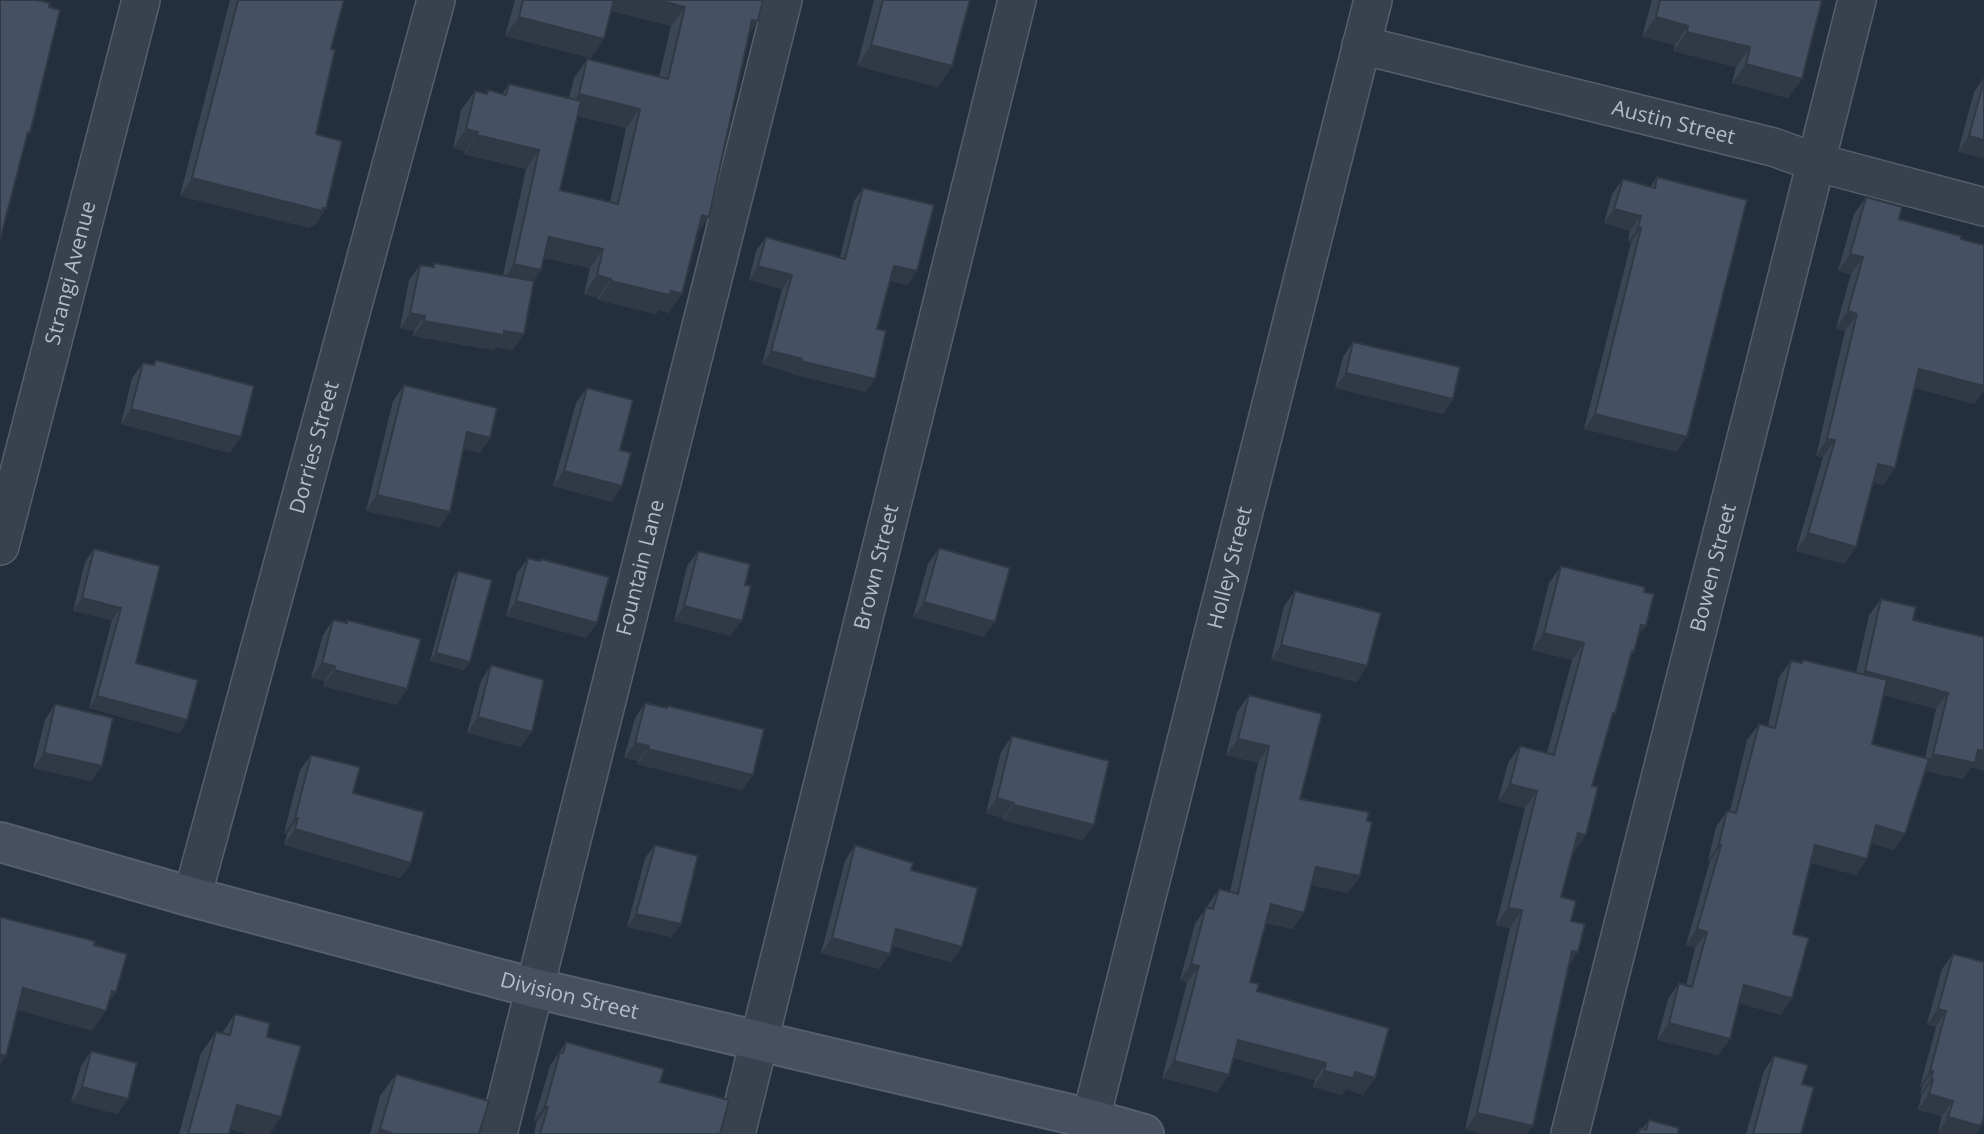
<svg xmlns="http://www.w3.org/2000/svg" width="1984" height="1134" font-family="'Open Sans',sans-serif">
	<rect width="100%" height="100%" fill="#242f3e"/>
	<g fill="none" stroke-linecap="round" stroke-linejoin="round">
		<defs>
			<g id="street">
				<path id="s1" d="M1361,45L1773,147L1815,162L1984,207"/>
				<path id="s2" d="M0,546L141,0"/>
				<path id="s3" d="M192,897L436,0"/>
				<path id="s4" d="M498,1134L783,0"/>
				<path id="s5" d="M736,1134L1017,0"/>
				<path id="s6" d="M1087,1134L1373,0"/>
				<path id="s7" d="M1570,1134L1857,0"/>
			</g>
			<g id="secondary">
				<path id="s8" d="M0,842L192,897L534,988L1091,1119L1144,1134"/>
			</g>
		</defs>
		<use href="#street" stroke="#565f6c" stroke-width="40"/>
		<use href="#secondary" stroke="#565f6c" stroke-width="42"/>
		<use href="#street" stroke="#38414e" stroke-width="37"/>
		<use href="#secondary" stroke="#465061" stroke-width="38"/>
	</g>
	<path fill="#3b4654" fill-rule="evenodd" d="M230,0H344L331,49L316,134L314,227L311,226L310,228L180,196Z
		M515,0H763L758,21L748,35L697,233L669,313L659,310L656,314L598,300V298L584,294L590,268L544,258L541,270L533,281L513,350L496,347L493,350L413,336L414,331L400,328L409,280L420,265L432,267L434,263L503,275L526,169L464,154L465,151L453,148L461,110L475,91L486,93L488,90L502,94L509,84L569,98L574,78L587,59L659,77L671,26L612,11L604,39L591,58L505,36ZM577,116L626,128L610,202L560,190Z
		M874,0H970L952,66L938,87L857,66Z
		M1652,0H1822L1802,79L1788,98L1732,83L1736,67L1673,51L1675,45L1642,37Z
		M1984,78V158L1958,152L1974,92Z
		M1657,177L1677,452L1584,429L1631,243L1628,242L1630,231L1604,223L1612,194L1623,179L1650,187Z
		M863,188L908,285L890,281L877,329L866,392L792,374V373L762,364L782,289L749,280L756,251L766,237L840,257L854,201Z
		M1866,197L1899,219L1961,239L1975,404L1915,388L1895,468L1883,485L1873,482L1856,547L1844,564L1796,551L1823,457L1816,456L1845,331L1836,328L1851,274L1838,271L1854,214Z
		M1353,342L1453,399L1443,414L1335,388L1343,357Z
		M156,360L241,437L230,453L121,424L132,378L143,363L152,365Z
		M404,385L490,438L480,453L464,449L440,527L366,511L393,401Z
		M587,388L620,450L612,502L553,486L576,403Z
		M939,548L984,637L913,617L928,564Z
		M94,549L160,566L136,663L187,720L179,733L89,708L112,620L73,611L85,562Z
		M698,551L731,636L674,621L687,566Z
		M528,558L539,561L541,559L597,623L586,638L506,616L517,573Z
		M1561,566L1638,637L1634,652L1630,657L1615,714L1611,719L1592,786L1586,835L1574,852L1573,851L1561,897L1571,921L1569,964L1533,1126L1465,1130L1510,928L1496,925L1525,808L1498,801L1508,763L1520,746L1547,753L1572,660L1532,650L1549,583Z
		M458,571L470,662L464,670L430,661L452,579Z
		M1295,591L1357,682L1271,660L1284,606Z
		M1881,599L1913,620L1984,637V771L1971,767L1963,779L1925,771L1894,850L1871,843L1867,859L1856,875L1811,863L1793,934L1781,1015L1739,1003L1730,1039L1718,1055L1657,1040L1668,999L1679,983L1686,985L1695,948L1686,945L1710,861H1708L1716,827L1727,811H1730L1747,740L1759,724L1768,726L1779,677L1791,661L1801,663L1803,660L1856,673L1869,615ZM1884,695L1936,709L1925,758L1872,744Z
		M333,620L346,623L347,620L397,705L323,686L325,681L311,678L323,635Z
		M491,665L521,747L467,733L481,681Z
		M1249,695L1300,799L1367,821L1360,876L1348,893L1311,885L1304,913L1292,929L1266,923L1250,982L1257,991L1375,1078L1363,1095L1346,1089L1342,1095L1313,1087L1315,1080L1233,1058L1229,1075L1217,1092L1162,1078L1187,983L1180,980L1195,924L1219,889L1230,892L1258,763L1226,755L1237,712Z
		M645,703L666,708L668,706L742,790L637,764L638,761L624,758L635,718Z
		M55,704L91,781L33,768L45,720Z
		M1012,736L1083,840L1003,820V818L986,813L1001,752Z
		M311,755L353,793L411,863L400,878L284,845L287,834L284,833L300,770Z
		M655,845L672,937L627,927L645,858Z
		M855,845L911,870L962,947L951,962L892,946L890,954L879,969L821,953L845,861Z
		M1953,954L1984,962V1122L1976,1134H1943L1938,1133L1942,1116L1918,1110L1922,1094H1920L1922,1087L1920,1086L1936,1027L1927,1024L1942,969Z
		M235,1014L267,1037L270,1134H249L230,1129L229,1134H179L201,1053L216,1032L222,1033Z
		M566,1042L660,1082L720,1134H534L537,1121L534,1120L550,1066Z
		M91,1051L128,1099L117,1114L71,1102L81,1066Z
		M1774,1056L1802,1084L1801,1134H1746L1764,1071Z
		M396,1074L479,1134H370L380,1096Z
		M1649,1120L1678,1134H1636L1640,1128L1642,1129Z"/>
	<path fill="#303945" d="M610,0H658L685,7L671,26L604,9Z
		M519,17L604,39L591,58L505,36Z
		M1656,17L1688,26L1675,45L1642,37Z
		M752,20L758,21L745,40Z
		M1687,32L1750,47L1736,67L1673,51Z
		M871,45L952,66L938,87L857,66Z
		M1746,64L1802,79L1788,98L1732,83Z
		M579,94L640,109L626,128L565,113Z
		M466,129L478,132L465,151L453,148Z
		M477,135L539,150L526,169L464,154Z
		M1969,136L1984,140V158L1958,152Z
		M192,178L326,209L314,227L311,226L310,228L180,196Z
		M1614,209L1641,216L1630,231L1604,223Z
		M702,215L709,217L696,236Z
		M1638,227L1641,228L1631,243L1628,242Z
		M549,237L603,249L590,268L535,256Z
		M1850,254L1863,257L1851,274L1838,271Z
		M514,264L541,270L528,289L501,283Z
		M758,266L792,275L782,289L749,280Z
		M894,266L917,271L908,285L884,279Z
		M597,275L611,279L598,298L584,294Z
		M611,281L671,291L682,294L669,313L659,310L656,314L598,300Z
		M1848,311L1857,314L1845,331L1836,328Z
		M410,313L425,316L414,331L400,328Z
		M424,321L504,331L524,334L513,350L496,347L493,350L413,336Z
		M771,351L802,359L792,373L762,364Z
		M801,361L875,379L866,392L792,374Z
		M1919,369L1984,380V391L1975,404L1907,386Z
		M1346,373L1453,399L1443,414L1335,388Z
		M131,409L241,437L230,453L121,424Z
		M1595,414L1687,437L1677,452L1584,429Z
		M467,432L490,438L480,453L457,448Z
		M1827,439L1835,440L1823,457L1816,456Z
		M1878,464L1895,468L1883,485L1866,481Z
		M564,471L622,486L612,502L553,486Z
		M377,495L450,512L440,527L366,511Z
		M1808,533L1856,547L1844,564L1796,551Z
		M82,598L121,608L112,620L73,611Z
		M516,601L597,623L586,638L506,616Z
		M924,602L995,622L984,637L913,617Z
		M684,606L742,621L731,636L674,621Z
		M1641,625L1646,626L1634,643Z
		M1544,633L1584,643L1572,660L1532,650Z
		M1281,645L1367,666L1357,682L1271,660Z
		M436,653L470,662L464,670L430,661Z
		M322,663L335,666L325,681L311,678Z
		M334,670L407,689L397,705L323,686Z
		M1865,671L1948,693L1936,709L1853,687Z
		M97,696L187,720L179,733L89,708Z
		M478,717L532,732L521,747L467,733Z
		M1238,739L1269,746L1258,763L1226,755Z
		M635,743L649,746L638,761L624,758Z
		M648,749L753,775L742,790L637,764Z
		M1978,750L1984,751V771L1971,767L1963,779L1922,770L1933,754Z
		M44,753L102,766L91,781L33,768Z
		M1510,784L1537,791L1525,808L1498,801Z
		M997,798L1014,803L1003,818L986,813Z
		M1014,805L1094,825L1083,840L1003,820Z
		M295,818H298L287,834L284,833Z
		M1876,825L1905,834L1894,850L1865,841Z
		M295,829L411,863L400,878L284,845Z
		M1578,833L1586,835L1574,852L1566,850Z
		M1719,844L1721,845L1710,861H1708Z
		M1815,845L1867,859L1856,875L1804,861Z
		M1316,867L1360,876L1348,893L1304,884Z
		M1271,904L1304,913L1292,929L1260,921Z
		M1508,908L1522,910L1510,928L1496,925Z
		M636,914L681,924L672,937L627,927Z
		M896,929L962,947L951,962L885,944Z
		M1697,929L1707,932L1695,948L1686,945Z
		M832,938L890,954L879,969L821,953Z
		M1572,951L1578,952L1566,969Z
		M1191,964L1199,966L1187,983L1180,980Z
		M1744,985L1792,998L1781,1015L1733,1001Z
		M23,988L112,991L116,992L104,1010L106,1011L92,1031L10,1008Z
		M1938,1009L1946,1011L1936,1027L1927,1024Z
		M1669,1023L1730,1039L1718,1055L1657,1040Z
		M1238,1040L1326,1063L1315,1080L1226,1056Z
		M0,1054L6,1056L0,1065Z
		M1174,1061L1229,1075L1217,1092L1162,1078Z
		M1324,1071L1355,1072L1375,1078L1363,1095L1346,1089L1342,1095L1313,1087Z
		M1930,1071H1933L1922,1087L1920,1086Z
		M1931,1079H1933L1922,1094H1920Z
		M82,1087L128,1099L117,1114L71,1102Z
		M1929,1094L1953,1101L1942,1116L1918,1110Z
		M237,1105L281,1117L270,1134H249L222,1126Z
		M545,1106L548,1107L537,1121L534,1120Z
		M1984,1112V1122L1976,1134H1943L1938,1133L1948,1117Z
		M1477,1113L1533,1126L1527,1134H1482L1465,1130Z
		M380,1129L394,1134H377Z"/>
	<path fill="#455162" stroke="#303945" stroke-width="2" d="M0,0H37L50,3L49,7L60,10L30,133L28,132L0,240Z
		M238,0H344L331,49L335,50L316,134L342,141L326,209L323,208L322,211L192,178Z
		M523,0H614L604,39L519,17Z
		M658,0H763L758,21L752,20L709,217L702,215L682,294L671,291L669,295L611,281V279L597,275L603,249L549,237L541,270L514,264L539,150L477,135L478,132L466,129L475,91L487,94L488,90L506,95L509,84L581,101L560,190L618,204L640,109L579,94L587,59L668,79L685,7Z
		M883,0H970L952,66L871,45Z
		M1660,0H1822L1802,79L1746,64L1750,47L1687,32L1688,26L1656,17Z
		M1984,80V140L1969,136Z
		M1657,177L1747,200L1687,437L1595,414L1641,228L1638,227L1641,216L1614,209L1623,179L1655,188Z
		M863,188L934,205L917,271L894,266L877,329L886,331L875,379L801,361L802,359L771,351L792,275L758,266L766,237L845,259Z
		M1866,197L1902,207L1899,219L1961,236V239L1984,245V386L1919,369L1895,468L1878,464L1856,547L1808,533L1835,440L1827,439L1857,314L1848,311L1863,257L1850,254Z
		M434,263L534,281L524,334L504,331V335L424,321L425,316L410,313L420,265L434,267Z
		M1353,342L1460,367L1453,399L1346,373Z
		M156,360L254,386L241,437L131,409L143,363L154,365Z
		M404,385L497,408L490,438L467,432L450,512L377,495Z
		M587,388L633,400L620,450L631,453L622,486L564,471Z
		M939,548L1010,568L995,622L924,602Z
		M94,549L160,566L136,663L198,680L187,720L97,696L121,608L82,598Z
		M698,551L750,564L745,585L751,586L742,621L684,606Z
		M528,558L540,561L541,559L609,577L597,623L516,601Z
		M1561,566L1645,587L1644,592L1654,594L1646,626L1641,625L1634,652L1632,651L1615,714L1613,713L1592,786L1598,787L1586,835L1578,833L1561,897L1576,901L1571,921L1585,924L1578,952L1572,951L1533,1126L1477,1113L1522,910L1508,908L1537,791L1510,784L1520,746L1554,755L1584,643L1544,633Z
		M458,571L492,580L470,662L436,653Z
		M1295,591L1381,613L1367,666L1281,645Z
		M1881,599L1916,607L1913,620L1984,637V751L1978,750L1975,763L1933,754L1948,693L1865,671Z
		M333,620L347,623V620L421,639L407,689L334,670L335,666L322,663Z
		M1803,660L1887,680L1872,744L1929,759L1905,834L1876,825L1867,859L1815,845L1793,934L1809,938L1792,998L1744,985L1730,1039L1669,1023L1679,983L1692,987L1707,932L1697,929L1721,845L1719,844L1727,811L1736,813L1759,724L1775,728L1791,661L1802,663Z
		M491,665L544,680L532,732L478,717Z
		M1249,695L1322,714L1300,799L1369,812L1367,821L1372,822L1360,876L1316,867L1304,913L1271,904L1250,982L1259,984L1257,991L1389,1028L1375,1078L1355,1072L1353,1078L1324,1071L1326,1063L1238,1040L1229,1075L1174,1061L1199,966L1191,964L1206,907L1213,909L1219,889L1238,894L1269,746L1238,739Z
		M645,703L667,708L668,706L764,729L753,775L648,749L649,746L635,743Z
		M55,704L113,718L102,766L44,753Z
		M1012,736L1109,761L1094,825L1014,805V803L997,798Z
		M311,755L360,767L353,793L424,812L411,863L295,829L298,818H295Z
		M655,845L698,856L681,924L636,914Z
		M855,845L913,863L911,870L978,888L962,947L896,929L890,954L832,938Z
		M0,917L95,941L94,945L127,954L116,992L112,991L106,1011L23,988L6,1056L0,1054Z
		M1953,954L1984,962V1116L1981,1126L1948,1117L1953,1101L1929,1094L1933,1079H1931L1933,1071H1930L1946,1011L1938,1009Z
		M235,1014L270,1023L267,1037L301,1046L281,1117L237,1105L229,1134H188L216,1032L230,1035Z
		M566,1042L664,1069L660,1082L729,1100L720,1134H540L548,1107L545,1106L560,1052L563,1053Z
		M91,1051L137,1063L128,1099L82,1087Z
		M1774,1056L1808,1065L1802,1084L1814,1087L1801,1134H1753Z
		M396,1074L489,1101L479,1134H394L380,1129Z
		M1649,1120L1679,1128L1678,1134H1639L1640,1128L1646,1130Z"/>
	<g text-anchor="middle" stroke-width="5" stroke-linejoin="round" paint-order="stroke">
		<g font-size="21" fill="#b4bcc9" stroke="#1d2633">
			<text dy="7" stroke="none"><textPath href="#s1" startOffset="322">Austin Street</textPath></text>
			<text dy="7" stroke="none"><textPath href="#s2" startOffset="282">Strangi Avenue</textPath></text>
			<text dy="7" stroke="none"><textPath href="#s3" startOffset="466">Dorries Street</textPath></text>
			<text dy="7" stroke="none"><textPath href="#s4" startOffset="584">Fountain Lane</textPath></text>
			<text dy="7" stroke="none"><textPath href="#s5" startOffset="584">Brown Street</textPath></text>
			<text dy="7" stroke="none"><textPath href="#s6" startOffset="584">Holley Street</textPath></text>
			<text dy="7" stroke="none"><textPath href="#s7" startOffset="584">Bowen Street</textPath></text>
			<text dy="7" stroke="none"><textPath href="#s8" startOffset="590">Division Street</textPath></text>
		</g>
	</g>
</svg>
